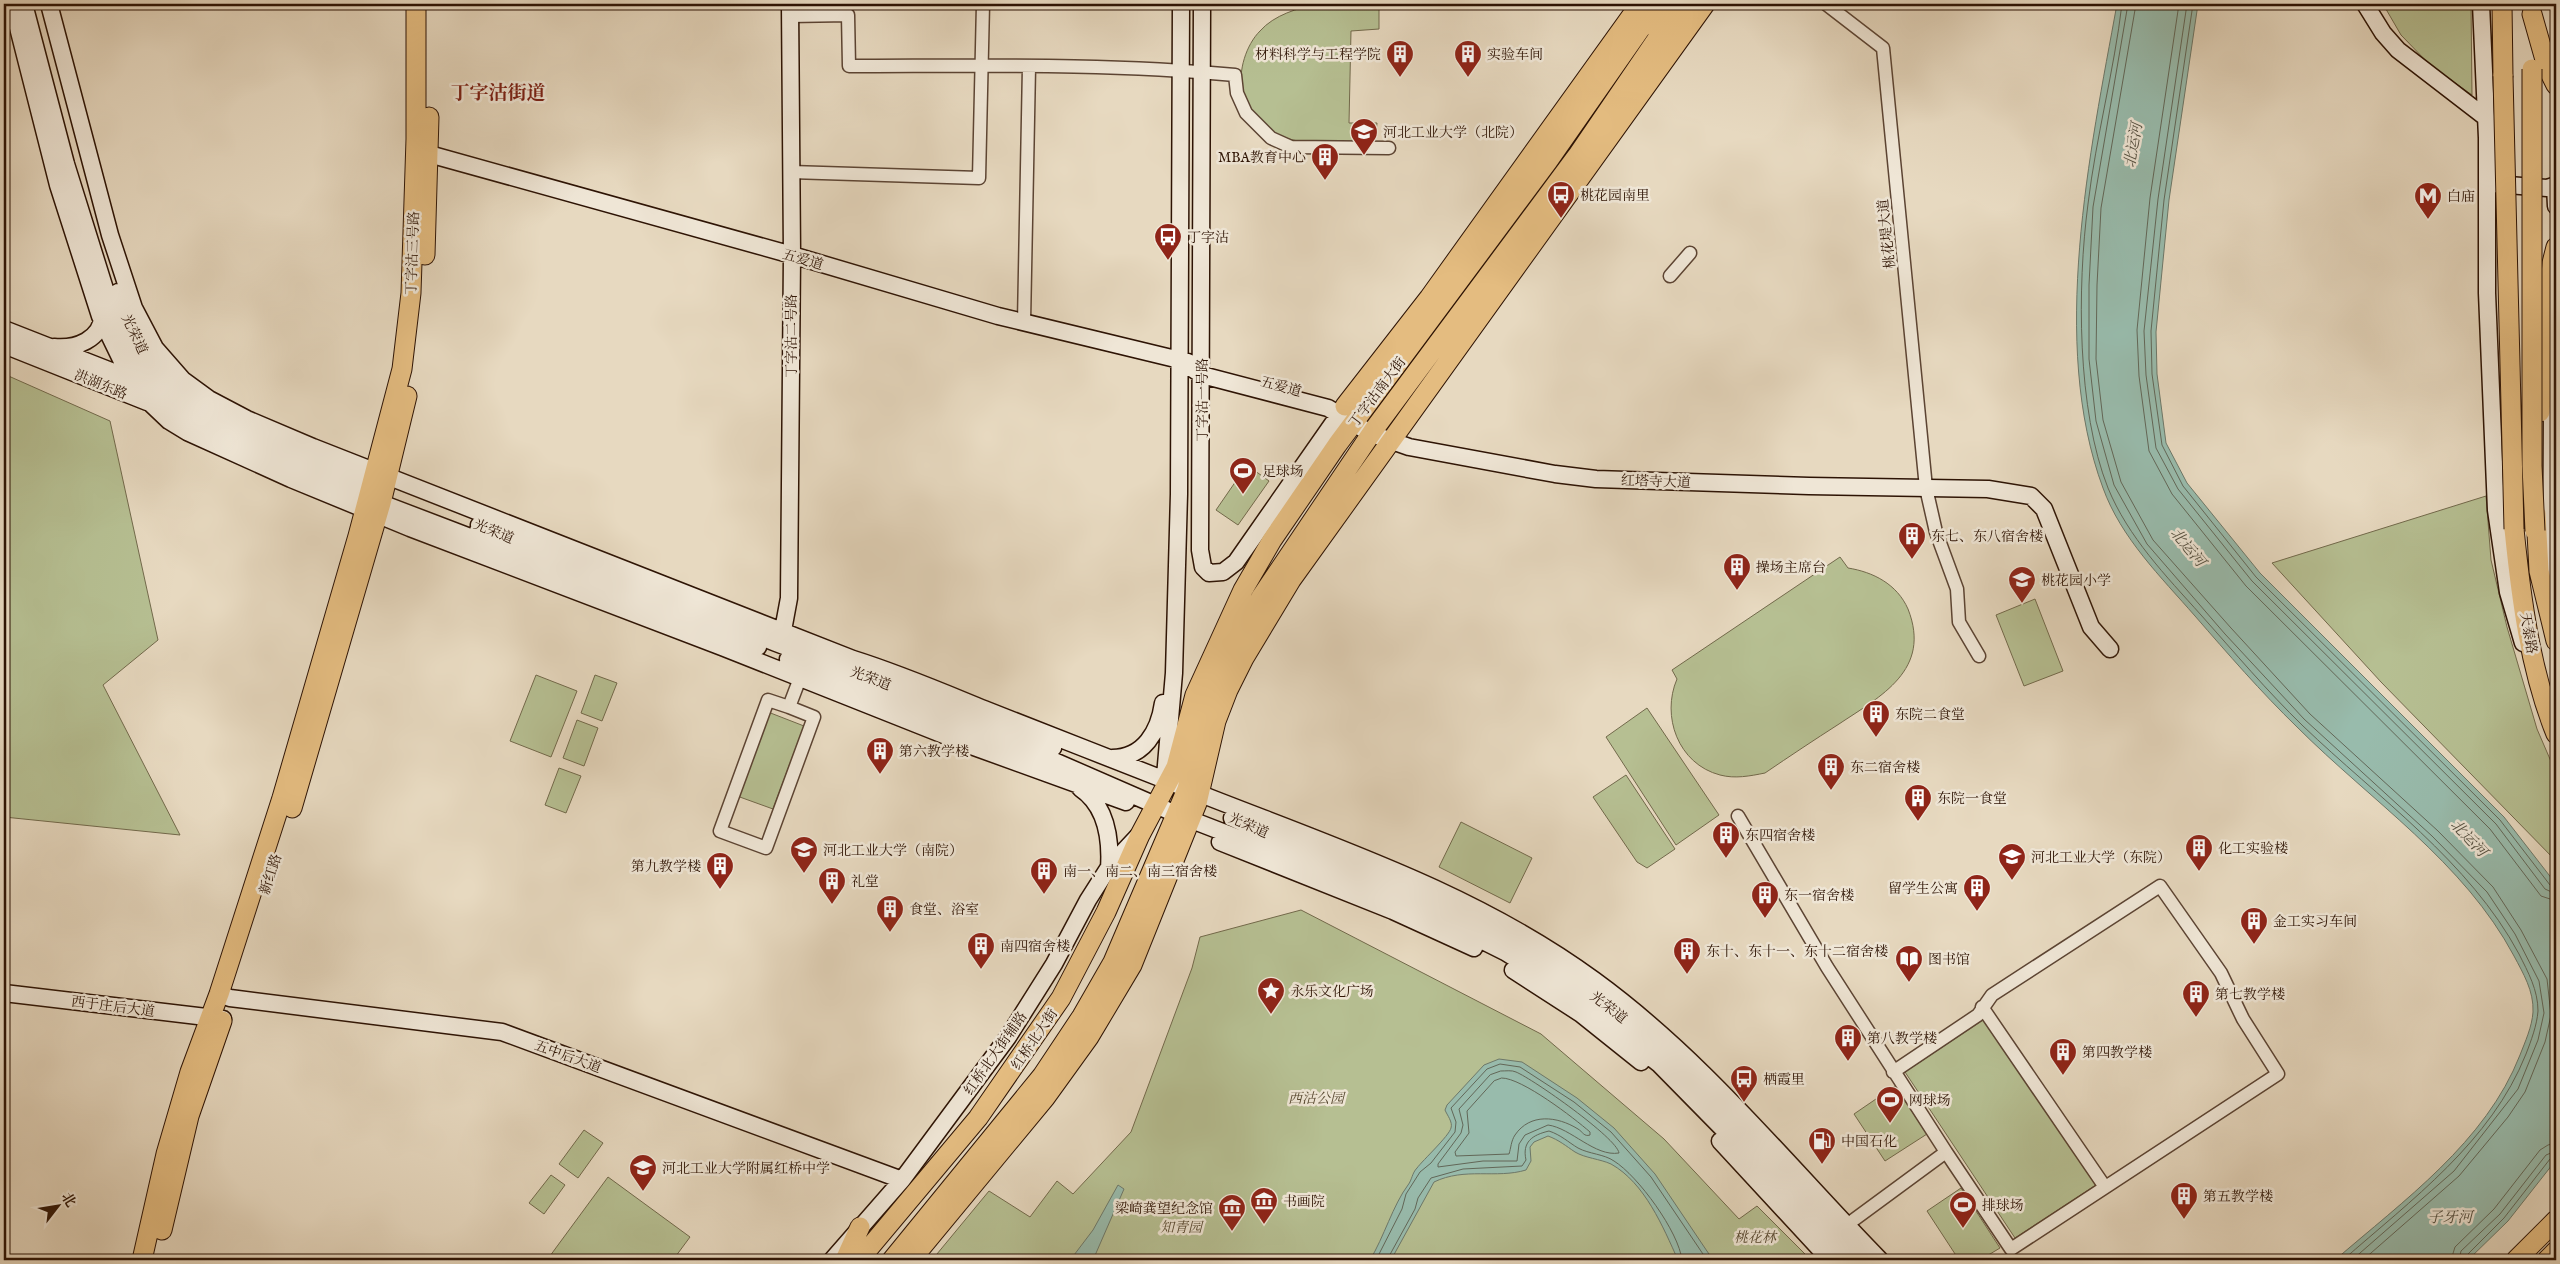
<svg xmlns="http://www.w3.org/2000/svg" width="2560" height="1264" font-family="'IM FELL English','Noto Serif SC',serif">
	<rect width="100%" height="100%" fill="#e7d9c0"/>
	<filter id="stains"><feTurbulence type="fractalNoise" baseFrequency=".004" numOctaves="4"/><feColorMatrix values="0 0 0 0 .2 0 0 0 0 .09 0 0 0 0 .02 0 0 0 .5 -.17"/></filter>
	<radialGradient id="worn" r=".72"><stop offset=".6" stop-color="#630" stop-opacity="0"/><stop offset="1" stop-color="#630" stop-opacity=".3"/></radialGradient>
	<path fill="#b6bf92" stroke="#72694b" d="M1318,4L1379,7V29L1351,31L1349,123H1377L1375,142C1348,142 1305,147 1281,136C1265,129 1245,108 1242,91C1238,71 1246,45 1260,31C1274,15 1298,8 1318,4Z
		M2383,4H2471L2472,95L2430,65L2401,35Z
		M4,374L110,421L158,640L103,685L180,835L4,817Z
		M1247,465L1269,481L1238,525L1216,510Z
		M2486,496L2491,560L2507,627L2537,729L2556,773V861L2381,682L2272,563Z
		M1840,557L1848,568C1873,572 1897,584 1908,609C1932,670 1881,696 1839,724C1814,740 1790,756 1765,773C1750,776 1735,779 1720,775C1678,764 1661,716 1677,679L1672,670Z
		M2035,599L2063,671L2024,686L1996,615Z
		M536,675L577,691L551,757L510,741Z
		M595,675L617,683L602,721L581,713Z
		M1647,708L1719,815L1676,845L1606,737Z
		M768,712L804,726L773,809L737,796Z
		M577,720L598,728L584,766L563,758Z
		M559,768L581,776L566,813L545,805Z
		M1626,775L1675,849L1647,868L1637,862L1593,797Z
		M1461,822L1532,858L1510,903L1439,867Z
		M1301,910L1541,1034L1664,1139L1739,1219L1757,1206L1811,1260H932L989,1191L1030,1217L1057,1181L1073,1194L1131,1132L1192,968L1200,937Z
		M1989,1016L2099,1183L2015,1238L1905,1072Z
		M1895,1086L1927,1134L1885,1161L1854,1114Z
		M584,1130L603,1143L578,1178L559,1164Z
		M551,1175L565,1185L544,1214L529,1203Z
		M608,1177L690,1237L673,1260H547Z
		M1961,1188L2000,1248L1980,1260H1959L1927,1211Z"/>
	<path fill="#98bbac" stroke="#6d7869" d="M2117,4H2198L2169,200L2156,332L2157,374L2166,443L2187,483L2260,573L2504,817L2556,884V1160L2508,1221L2468,1260H2335C2403,1201 2486,1142 2520,1055C2525,1042 2532,1027 2533,1012C2534,991 2523,973 2514,956C2464,862 2371,801 2297,727C2261,692 2228,654 2195,616C2161,577 2121,538 2103,488C2049,343 2090,152 2117,4Z
		M1499,1059L1522,1062L1577,1098L1614,1128L1655,1174L1713,1260H1678C1663,1227 1645,1183 1611,1164C1600,1159 1585,1158 1575,1152C1566,1146 1559,1140 1548,1136L1534,1142L1530,1147L1531,1161L1526,1170C1496,1179 1465,1167 1434,1182L1391,1260H1370C1384,1237 1393,1205 1408,1185C1412,1180 1412,1173 1417,1168C1423,1160 1449,1136 1451,1128C1453,1122 1447,1115 1445,1110L1447,1105L1484,1065Z
		M1118,1185L1124,1189L1093,1260H1050L1059,1255L1071,1259L1093,1230Z"/>
	<g fill="none" stroke-linecap="round" stroke-linejoin="round">
		<path stroke="#626758" stroke-width="1" d="M2122,4C2114,71 2096,137 2088,204C2077,287 2077,410 2108,488C2128,537 2166,576 2201,615C2234,652 2267,691 2303,726C2378,798 2469,861 2519,954C2528,972 2538,990 2538,1011C2537,1025 2531,1041 2526,1054C2491,1142 2411,1200 2343,1260
			M2128,4L2093,207L2089,285V359L2096,421L2114,485L2147,544L2225,634L2304,719L2432,836L2487,892L2515,934L2539,981L2544,1013L2538,1040L2518,1089L2454,1171L2352,1260
			M2136,4L2101,208L2097,285L2096,359L2103,420L2121,482L2153,540L2231,628L2310,714L2438,831L2493,887L2521,930L2547,979L2551,1015L2545,1042L2525,1092L2508,1117L2459,1176L2363,1260
			M2179,4L2150,198L2137,330L2139,376L2149,451L2172,494L2246,586L2490,829L2541,896L2556,901
			M2187,4L2158,199L2144,331L2146,375L2156,448L2178,489L2252,581L2496,824L2545,889L2556,894
			M2193,4L2164,200L2151,331L2152,374L2162,445L2183,486L2256,577L2500,820L2550,885L2556,887
			M1501,1071C1506,1071 1512,1070 1516,1072C1533,1079 1617,1138 1619,1153C1595,1157 1571,1128 1548,1125L1525,1135L1519,1144L1517,1161H1483L1438,1167V1164L1461,1133L1463,1125L1459,1109L1490,1075Z
			M1502,1078C1522,1078 1574,1118 1590,1132V1135C1584,1137 1583,1132 1578,1129C1557,1116 1530,1113 1515,1135C1511,1141 1511,1148 1509,1154L1456,1156L1455,1152L1469,1133L1467,1111L1494,1081Z
			M1376,1260L1402,1209L1406,1194L1420,1172L1431,1163L1455,1132L1456,1122L1451,1108L1487,1069L1500,1064L1520,1067L1574,1102L1611,1132L1651,1177L1707,1260
			M1387,1260L1415,1209L1418,1198L1431,1178L1463,1169L1522,1166L1526,1160C1522,1142 1532,1135 1549,1131C1561,1135 1568,1142 1578,1148C1589,1154 1604,1154 1614,1161C1638,1176 1679,1232 1682,1260
			M2451,1260L2455,1247L2494,1209L2540,1150L2548,1145L2556,1143
			M2459,1260L2461,1251L2500,1214L2546,1155L2556,1151
			M2465,1260L2467,1255L2504,1218L2550,1159L2556,1157"/>
		<defs>
			<path id="street" d="M1826,4L1883,48L1926,488L1936,532L1957,589L1959,622L1979,656
				M790,16L848,15L849,66C977,66 1107,63 1235,75L1237,93L1246,113L1271,138L1291,147L1389,148
				M791,172L979,178L983,4
				M1670,276L1690,253
				M1024,322L1029,67
				M789,707L814,717L766,848L720,831L768,700L789,707L800,678
				M1738,816L1827,967L1946,1152
				M1982,1007L2105,1187
				M1840,1230L1946,1152L2011,1249L2278,1074L2243,1019L2221,973L2160,886L1992,995L1978,1015L1893,1072"/>
			<path id="secondary" d="M12,4L58,185L100,316L131,380L149,402L169,421L187,432L291,479L410,528L722,647L974,747L1126,802
				M24,4L66,164L115,321L137,366L162,397L198,422L255,450L368,498L758,647
				M49,4L110,235L134,308L155,348L183,380L209,399L247,419L313,447L853,659C898,673 940,691 984,709C1052,736 1120,762 1188,789C1326,844 1473,891 1594,980C1704,1060 1786,1164 1880,1260
				M1202,4L1200,550L1203,567L1209,573L1223,572L1236,562L1345,406
				M2365,4L2383,33L2398,50L2485,117
				M2481,4L2487,138V293L2496,510L2508,592L2523,643
				M429,154L792,255L998,316L1188,362
				M2495,184L2547,188L2556,185
				M2555,186L2556,206
				M118,292C127,321 137,350 157,373C199,424 320,462 382,486
				M4,329L134,380
				M4,345L147,402
				M54,347C76,349 101,340 103,315
				M1179,360L1202,375L1328,408L1372,434L1409,447L1555,474L1596,479L1809,486L1988,489L2031,496L2044,509L2091,627L2110,649
				M479,525L776,643L1053,748
				M2551,602L2552,408L2556,345
				M777,640L784,625L789,598L792,255L790,4
				M788,659L1052,760L1176,814L1375,891L1421,910L1505,952L1566,990L1659,1064L1777,1184L1847,1260
				M1112,758C1144,758 1159,731 1163,703
				M1080,788C1107,806 1111,839 1109,869
				M1164,788L1174,673L1179,494L1181,4
				M1232,818C1343,867 1460,906 1562,973C1680,1050 1768,1159 1863,1260
				M1220,842L1393,911L1474,948
				M1513,970L1581,1014L1641,1062
				M4,993L223,1019
				M219,994L230,998L502,1032L902,1180
				M1720,1141L1830,1260
				M832,1260L902,1180L1008,1037L1054,964L1088,900L1109,867L1138,836"/>
			<path id="primary" d="M2502,4L2503,76
				M2532,14L2547,67L2556,85
				M425,255L429,117
				M1345,406L1429,298L1640,4
				M2540,412L2552,263L2556,247
				M2536,514L2539,571L2556,641
				M2514,529C2521,598 2530,670 2556,734
				M292,808L381,503L407,396
				M162,1230L189,1116L222,1021
				M142,1260L166,1154L190,1072L219,994L282,798L358,536L402,369L411,293L416,139V4
				M845,1260L860,1227
				M859,1260L978,1118L1061,998L1106,912L1140,835L1176,767L1195,695L1243,590L1272,540L1337,445L1548,161L1643,25
				M892,1260L1042,1076L1082,1016L1113,962L1187,789L1208,701L1219,674L1261,597L1375,428L1577,156L1659,36
				M911,1260L1045,1098L1089,1037L1132,965L1197,803L1216,721L1228,690L1244,658L1291,580L1705,4
				M2516,1260L2556,1220
				M2547,1260L2556,1251"/>
			<path id="highway" d="M1643,25L1658,4
				M1659,36L1682,4"/>
		</defs>
		<use href="#street" stroke="#5c4433" stroke-width="15"/>
		<use href="#secondary" stroke="#2d1304" stroke-width="19"/>
		<use href="#primary" stroke="#2d1304" stroke-width="21"/>
		<use href="#highway" stroke="#2d1304" stroke-width="24"/>
		<use href="#street" stroke="#efe6d6" stroke-width="12"/>
		<use href="#secondary" stroke="#efe6d6" stroke-width="16"/>
		<use href="#primary" stroke="#e4bc80" stroke-width="19"/>
		<use href="#highway" stroke="#e4bc80" stroke-width="21"/>
		<defs>
			<path id="primary-bridge" d="M2532,69V466L2535,531
				M2503,76L2514,529"/>
		</defs>
		<use href="#primary-bridge" stroke="#2d1304" stroke-width="21" stroke-linecap="butt"/>
		<use href="#primary-bridge" stroke="#e4bc80" stroke-width="19"/>
	</g>
	<defs>
		<symbol id="building-pin" viewBox="-11 -11 22 30"><path d="M0 17L-7.5 6A9.5 9.5 0 1 1 7.5 6Z" fill="#8f2418" stroke="#efe6d6"/><path d="M-4-6H4V6H1V3H-1V6H-4ZM-2.5-4.3h1.7v1.8h-1.7ZM.8-4.3h1.7v1.8H.8ZM-2.5-1h1.7V.8h-1.7ZM.8-1h1.7V.8H.8Z" fill="#fff"/></symbol>
		<symbol id="school-pin" viewBox="-11 -11 22 30"><path d="M0 17L-7.5 6A9.5 9.5 0 1 1 7.5 6Z" fill="#8f2418" stroke="#efe6d6"/><path d="M0-5L7-2L0 1L-7-2ZM-4 1L0 2.5L4 1V4Q0 6-4 4Z" fill="#fff"/></symbol>
		<symbol id="bus-pin" viewBox="-11 -11 22 30"><path d="M0 17L-7.5 6A9.5 9.5 0 1 1 7.5 6Z" fill="#8f2418" stroke="#efe6d6"/><path d="M-5-6H5V4H4V6H2V4H-2V6H-4V4H-5ZM-3.5-4V0h7V-4ZM-3.5 1.2v1.5H-2V1.2ZM2 1.2v1.5H3.5V1.2Z" fill="#fff"/></symbol>
		<symbol id="metro-pin" viewBox="-11 -11 22 30"><path d="M0 17L-7.5 6A9.5 9.5 0 1 1 7.5 6Z" fill="#8f2418" stroke="#efe6d6"/><path d="M-5.5 5V-5H-3L0 0L3-5H5.5V5H3V-.5L0 4L-3-.5V5Z" fill="#fff"/></symbol>
		<symbol id="stadium-pin" viewBox="-11 -11 22 30"><path d="M0 17L-7.5 6A9.5 9.5 0 1 1 7.5 6Z" fill="#8f2418" stroke="#efe6d6"/><path d="M0-5a6.5 5 0 1 0 0 10a6.5 5 0 1 0 0-10ZM-3.5-1.8h7v3.6h-7Z" fill="#fff"/></symbol>
		<symbol id="university-pin" viewBox="-11 -11 22 30"><path d="M0 17L-7.5 6A9.5 9.5 0 1 1 7.5 6Z" fill="#8f2418" stroke="#efe6d6"/><path d="M0-5L7-2L0 1L-7-2ZM-4 1L0 2.5L4 1V4Q0 6-4 4Z" fill="#fff"/></symbol>
		<symbol id="library-pin" viewBox="-11 -11 22 30"><path d="M0 17L-7.5 6A9.5 9.5 0 1 1 7.5 6Z" fill="#8f2418" stroke="#efe6d6"/><path d="M-6-4Q-3-5.5-.7-3.5V5Q-3 3-6 4ZM6-4Q3-5.5 .7-3.5V5Q3 3 6 4Z" fill="#fff"/></symbol>
		<symbol id="sight-pin" viewBox="-11 -11 22 30"><path d="M0 17L-7.5 6A9.5 9.5 0 1 1 7.5 6Z" fill="#8f2418" stroke="#efe6d6"/><path d="M0-6L1.8-2.2L6-1.7L2.9 1.2L3.7 5.4L0 3.3L-3.7 5.4L-2.9 1.2L-6-1.7L-1.8-2.2Z" fill="#fff"/></symbol>
		<symbol id="fuel-pin" viewBox="-11 -11 22 30"><path d="M0 17L-7.5 6A9.5 9.5 0 1 1 7.5 6Z" fill="#8f2418" stroke="#efe6d6"/><path d="M-5.5-6h7V0h2V4h1.3V-2.5L3-4.5l.8-.8L6-3V5H2.5V1h-1V6h-7ZM-4.2-4.7v3.2H.2V-4.7Z" fill="#fff"/></symbol>
		<symbol id="museum-pin" viewBox="-11 -11 22 30"><path d="M0 17L-7.5 6A9.5 9.5 0 1 1 7.5 6Z" fill="#8f2418" stroke="#efe6d6"/><path d="M0-6L6-3V-2H-6V-3ZM-5-1h2V3h-2ZM-1-1h2V3h-2ZM3-1h2V3H3ZM-6 4H6V6H-6Z" fill="#fff"/></symbol>
	</defs>
	<g fill-rule="evenodd">
		<use href="#building-pin" x="1384" y="38" width="32" height="43"/>
		<use href="#building-pin" x="1452" y="38" width="32" height="43"/>
		<use href="#school-pin" x="1348" y="116" width="32" height="43"/>
		<use href="#building-pin" x="1309" y="141" width="32" height="43"/>
		<use href="#bus-pin" x="1545" y="179" width="32" height="43"/>
		<use href="#metro-pin" x="2412" y="180" width="32" height="43"/>
		<use href="#bus-pin" x="1152" y="221" width="32" height="43"/>
		<use href="#stadium-pin" x="1227" y="455" width="32" height="43"/>
		<use href="#building-pin" x="1896" y="520" width="32" height="43"/>
		<use href="#building-pin" x="1721" y="551" width="32" height="43"/>
		<use href="#school-pin" x="2006" y="564" width="32" height="43"/>
		<use href="#building-pin" x="1860" y="698" width="32" height="43"/>
		<use href="#building-pin" x="864" y="735" width="32" height="43"/>
		<use href="#building-pin" x="1815" y="751" width="32" height="43"/>
		<use href="#building-pin" x="1902" y="782" width="32" height="43"/>
		<use href="#building-pin" x="1710" y="819" width="32" height="43"/>
		<use href="#building-pin" x="2183" y="832" width="32" height="43"/>
		<use href="#school-pin" x="788" y="834" width="32" height="43"/>
		<use href="#university-pin" x="1996" y="841" width="32" height="43"/>
		<use href="#building-pin" x="704" y="850" width="32" height="43"/>
		<use href="#building-pin" x="1028" y="855" width="32" height="43"/>
		<use href="#building-pin" x="816" y="865" width="32" height="43"/>
		<use href="#building-pin" x="1961" y="872" width="32" height="43"/>
		<use href="#building-pin" x="1749" y="879" width="32" height="43"/>
		<use href="#building-pin" x="874" y="893" width="32" height="43"/>
		<use href="#building-pin" x="2238" y="905" width="32" height="43"/>
		<use href="#building-pin" x="965" y="930" width="32" height="43"/>
		<use href="#building-pin" x="1671" y="935" width="32" height="43"/>
		<use href="#library-pin" x="1893" y="943" width="32" height="43"/>
		<use href="#sight-pin" x="1255" y="975" width="32" height="43"/>
		<use href="#building-pin" x="2180" y="978" width="32" height="43"/>
		<use href="#building-pin" x="1832" y="1022" width="32" height="43"/>
		<use href="#building-pin" x="2047" y="1036" width="32" height="43"/>
		<use href="#bus-pin" x="1728" y="1063" width="32" height="43"/>
		<use href="#stadium-pin" x="1874" y="1084" width="32" height="43"/>
		<use href="#fuel-pin" x="1806" y="1125" width="32" height="43"/>
		<use href="#school-pin" x="627" y="1152" width="32" height="43"/>
		<use href="#building-pin" x="2168" y="1180" width="32" height="43"/>
		<use href="#museum-pin" x="1248" y="1185" width="32" height="43"/>
		<use href="#stadium-pin" x="1947" y="1189" width="32" height="43"/>
		<use href="#museum-pin" x="1216" y="1192" width="32" height="43"/>
	</g>
	<g text-anchor="middle" stroke-width="5" stroke-linejoin="round" paint-order="stroke">
		<g font-size="14" fill="#2d1304" stroke="#efe6d6" text-anchor="start">
			<text x="1381" y="59" text-anchor="end">材料科学与工程学院</text>
			<text x="1487" y="59">实验车间</text>
			<text x="1383" y="137">河北工业大学（北院）</text>
			<text x="1306" y="162" text-anchor="end">MBA教育中心</text>
			<text x="1580" y="200">桃花园南里</text>
			<text x="2447" y="201">白庙</text>
			<text x="1187" y="242">丁字沽</text>
			<text x="1262" y="476">足球场</text>
			<text x="1931" y="541">东七、东八宿舍楼</text>
			<text x="1756" y="572">操场主席台</text>
			<text x="2041" y="585">桃花园小学</text>
			<text x="1895" y="719">东院二食堂</text>
			<text x="899" y="756">第六教学楼</text>
			<text x="1850" y="772">东二宿舍楼</text>
			<text x="1937" y="803">东院一食堂</text>
			<text x="1745" y="840">东四宿舍楼</text>
			<text x="2218" y="853">化工实验楼</text>
			<text x="823" y="855">河北工业大学（南院）</text>
			<text x="2031" y="862">河北工业大学（东院）</text>
			<text x="701" y="871" text-anchor="end">第九教学楼</text>
			<text x="1063" y="876">南一、南二、南三宿舍楼</text>
			<text x="851" y="886">礼堂</text>
			<text x="1958" y="893" text-anchor="end">留学生公寓</text>
			<text x="1784" y="900">东一宿舍楼</text>
			<text x="909" y="914">食堂、浴室</text>
			<text x="2273" y="926">金工实习车间</text>
			<text x="1000" y="951">南四宿舍楼</text>
			<text x="1706" y="956">东十、东十一、东十二宿舍楼</text>
			<text x="1928" y="964">图书馆</text>
			<text x="1290" y="996">永乐文化广场</text>
			<text x="2215" y="999">第七教学楼</text>
			<text x="1867" y="1043">第八教学楼</text>
			<text x="2082" y="1057">第四教学楼</text>
			<text x="1763" y="1084">栖霞里</text>
			<text x="1909" y="1105">网球场</text>
			<text x="1841" y="1146">中国石化</text>
			<text x="662" y="1173">河北工业大学附属红桥中学</text>
			<text x="2203" y="1201">第五教学楼</text>
			<text x="1283" y="1206">书画院</text>
			<text x="1982" y="1210">排球场</text>
			<text x="1213" y="1213" text-anchor="end">梁崎龚望纪念馆</text>
		</g>
		<g font-size="14" fill="#2d1304" stroke="#efe6d6">
			<text transform="translate(1886 234) rotate(-96)" y="5">桃花堤大道</text>
			<text transform="translate(412 253) rotate(-88)" y="5">丁字沽三号路</text>
			<text transform="translate(803 259) rotate(16)" y="5">五爱道</text>
			<text transform="translate(135 334) rotate(65)" y="5">光荣道</text>
			<text transform="translate(791 336) rotate(-90)" y="5">丁字沽二号路</text>
			<text transform="translate(101 384) rotate(22)" y="5">洪湖东路</text>
			<text transform="translate(1281 386) rotate(15)" y="5">五爱道</text>
			<text transform="translate(1377 392) rotate(-53)" y="5">丁字沽南大街</text>
			<text transform="translate(1202 400) rotate(-90)" y="5">丁字沽一号路</text>
			<text transform="translate(1656 481) rotate(2)" y="5">红塔寺大道</text>
			<text transform="translate(494 531) rotate(22)" y="5">光荣道</text>
			<text transform="translate(2529 633) rotate(80)" y="5">天泰路</text>
			<text transform="translate(871 678) rotate(21)" y="5">光荣道</text>
			<text transform="translate(1249 825) rotate(24)" y="5">光荣道</text>
			<text transform="translate(270 874) rotate(-72)" y="5">新红路</text>
			<text transform="translate(113 1006) rotate(7)" y="5">西于庄后大道</text>
			<text transform="translate(1609 1007) rotate(38)" y="5">光荣道</text>
			<text transform="translate(1034 1039) rotate(-56)" y="5">红桥北大街</text>
			<text transform="translate(995 1053) rotate(-55)" y="5">红桥北大街辅路</text>
			<text transform="translate(568 1056) rotate(20)" y="5">五中后大道</text>
		</g>
		<g font-size="14" font-style="italic" fill="#56472f" stroke="#efe6d6">
			<text x="1316" y="1103">西沽公园</text>
			<text x="1181" y="1232">知青园</text>
			<text x="1755" y="1242">桃花林</text>
		</g>
		<g font-size="15" font-style="italic" fill="#524e3f" stroke="#efe6d6">
			<text transform="translate(2133 145) rotate(-80)" y="5">北运河</text>
			<text transform="translate(2188 547) rotate(50)" y="5">北运河</text>
			<text transform="translate(2469 838) rotate(46)" y="5">北运河</text>
			<text x="2450" y="1222">子牙河</text>
		</g>
		<g font-size="19" font-weight="bold" fill="#7a1f14" stroke="#efe6d6">
			<text x="498" y="99">丁字沽街道</text>
		</g>
	</g>
	<rect width="2560" height="1264" fill="none" stroke="#e7d9c0" stroke-width="20"/>
	<rect x="5" y="5" width="2550" height="1254" fill="none" stroke="#2d1304" stroke-width="2.5"/>
	<rect x="10" y="10" width="2540" height="1244" fill="none" stroke="#2d1304"/>
	<g transform="translate(58 1206) rotate(59)" stroke="#efe6d6" stroke-width="4" paint-order="stroke">
	<path d="M0-4L9 19L0 12L-9 19Z" fill="#2d1304"/>
	<text y="-8" font-size="14" font-weight="bold" text-anchor="middle" fill="#2d1304">北</text>
	</g>
	<rect width="100%" height="100%" filter="url(#stains)"/>
	<rect width="100%" height="100%" fill="url(#worn)"/>
</svg>
